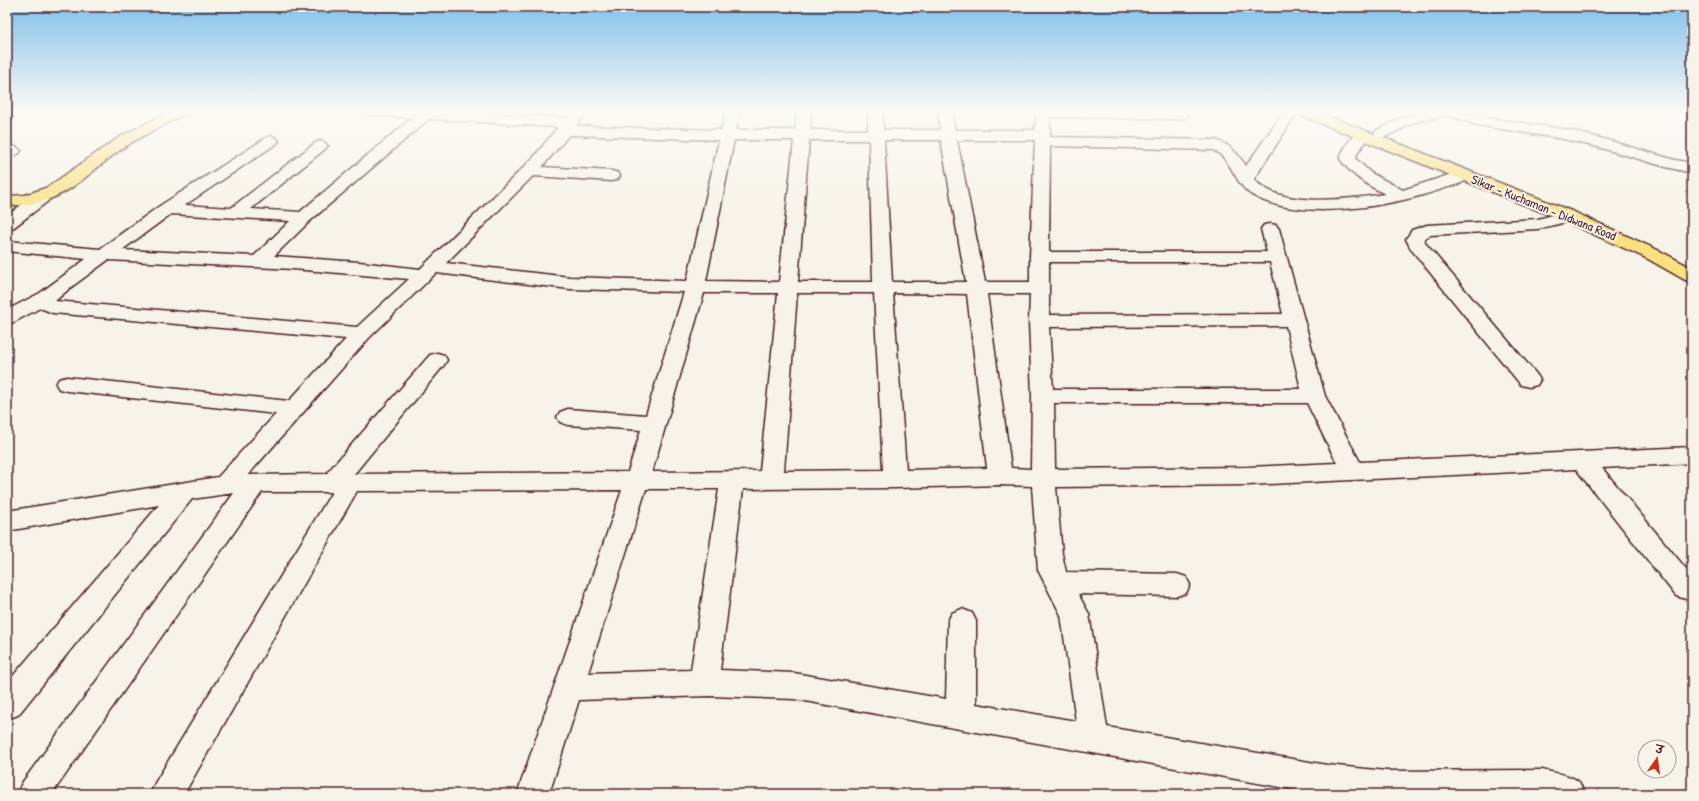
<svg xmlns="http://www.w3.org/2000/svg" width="1699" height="801" font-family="'Patrick Hand','Playpen Sans Deva',sans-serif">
	<rect width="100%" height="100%" fill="#f7f3e8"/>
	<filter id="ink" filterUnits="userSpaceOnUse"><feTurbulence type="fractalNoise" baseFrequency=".025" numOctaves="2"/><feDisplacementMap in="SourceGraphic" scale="8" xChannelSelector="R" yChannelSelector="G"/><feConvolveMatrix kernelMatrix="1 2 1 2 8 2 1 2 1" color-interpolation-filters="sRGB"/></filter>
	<g filter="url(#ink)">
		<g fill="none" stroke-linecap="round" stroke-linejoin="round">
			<defs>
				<path id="minor" d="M363,111H436L567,118L574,111H588L576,126L721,130L726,111H740L736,130H795L797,111H811L810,130H868V111H882L883,130H940L938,111H952L955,130H1035L1036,111H1180L1185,112L1187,115L1185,118L1180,119L1050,117V137L1215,140C1230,144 1238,154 1246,166L1284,111H1298L1254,179C1278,209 1351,199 1385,194C1367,185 1352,176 1340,159C1341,152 1352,135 1358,132C1362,130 1365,131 1368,132L1371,135L1357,153L1356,159L1371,173L1403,190L1464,170L1470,172L1472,175C1467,183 1451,186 1442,189C1393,206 1299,223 1252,195C1234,184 1232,158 1213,150L1050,146L1049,252H1267L1261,229L1264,225L1270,224L1276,225L1279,229L1325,396L1360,462L1692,447V463L1602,468L1692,576V597L1686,599L1676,596L1576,469L1248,485L1056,487L1062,554L1066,572L1177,574L1186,577L1190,585L1186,593L1177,596L1078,594L1089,614L1107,727L1327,765L1386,771L1542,770C1553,773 1570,774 1579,782C1581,785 1583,791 1584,794H1319L794,699L710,696L579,700L549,794H517L622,490L357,491L184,794H150L155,783L332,492H262L52,794H17L22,783L234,493L192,499L18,715L7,719V683L159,505L7,531V511L218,477L276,414L67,391L59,389L56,384L59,379L67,377L289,401L346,339L53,313L40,308L14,322L7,324V310L40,293L86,259L7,251V241L100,249L161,205L266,138L271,136L276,138L279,141L276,144L185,205L231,208L315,143L320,141L325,143L328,146L325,149L251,209L300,212L412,118L370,115L365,114ZM429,119L558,127L533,158L420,269L359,262L274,256L310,221ZM569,135L719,140L687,281L570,277L446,263L533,176L612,181L618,179L620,176L618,173L612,171L542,167ZM734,140H794L779,282L706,281ZM809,140H869L873,282H798ZM884,140H941L966,282H892ZM957,140H1035L1030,257V282H985ZM171,214L290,221L254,256L122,250ZM108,260L293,269L409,279L357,327L55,301L70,288ZM1049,262H1270L1283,314L1049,315ZM436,273L570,289L684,292L646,415L568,409L560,412L557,417L560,422L568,425L641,430L628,472L354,474L444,365L447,360L444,355L437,353L430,355L326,474L248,475L369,338ZM704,293H778L760,471L652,472ZM797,293H874L883,470L784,471ZM893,293L967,294L987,468L906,470ZM987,294H1030L1029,321L1032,396L1031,469L1011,468ZM1286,326L1301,389H1053L1049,327ZM1054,403H1307L1337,463L1248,467L1055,469ZM1000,485L1032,486L1038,570L1061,615L1076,721L976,704V621L972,613L962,609L952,613L948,621L946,699L794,673L720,670L743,489L895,488ZM646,489H719L691,670L588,673Z
					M1427,111H1462L1480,117L1563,129L1607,140L1675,160L1692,163V173L1666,167L1598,147L1563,139L1477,125L1447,115L1415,122L1387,136L1382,138L1377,136L1374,133L1377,130L1405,116Z
					M13,146L18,148L21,151L18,154L7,159V148Z
					M42,192L48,193L50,197L48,201L13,228L7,229V216L36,193Z
					M1568,211L1574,212L1577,216L1574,220L1538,229L1430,235L1424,239L1426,244L1537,375L1540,380L1537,385L1529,387L1521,385L1411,249L1406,239L1412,230L1427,225L1538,219Z"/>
				<path id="major" d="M170,111H187L185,114C164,125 143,135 123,148C98,165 76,190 47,200C34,204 20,205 7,206V196L25,195L48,187L118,138Z
					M1296,111H1315L1574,212L1660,251L1692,268V282L1685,280L1648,259L1562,220L1298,114Z"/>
			</defs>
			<use href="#minor" stroke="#4a1f2b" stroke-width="3"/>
			<use href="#major" stroke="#4a1f2b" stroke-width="3"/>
			<use href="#minor" fill="#f7f3e8" fill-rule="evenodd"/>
			<use href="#major" fill="#f9e181" fill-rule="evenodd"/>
		</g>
	</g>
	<linearGradient id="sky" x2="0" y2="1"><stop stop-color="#82c1e9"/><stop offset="0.5" stop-color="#fbfaf5"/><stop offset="1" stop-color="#fbfaf5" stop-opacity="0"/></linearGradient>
	<rect width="1699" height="223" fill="url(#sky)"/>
	<g text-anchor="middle" stroke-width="4" stroke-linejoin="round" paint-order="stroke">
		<g font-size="13" fill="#4a1f2b" stroke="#f7f3e8">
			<text transform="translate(1544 207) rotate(22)" y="5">Sikar - Kuchaman - Didwana Road</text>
		</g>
	</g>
	<rect width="1699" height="801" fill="none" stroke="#f7f3e8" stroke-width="24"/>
	<rect x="12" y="12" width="1675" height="777" fill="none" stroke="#4a1f2b" stroke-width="1.5" filter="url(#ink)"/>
	<g transform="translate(1657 759) rotate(14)"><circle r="19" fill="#f7f3e8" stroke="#b29e9c"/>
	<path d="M0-3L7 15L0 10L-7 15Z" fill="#c8321e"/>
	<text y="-6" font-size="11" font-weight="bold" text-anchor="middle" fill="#4a1f2b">उ</text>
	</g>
</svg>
